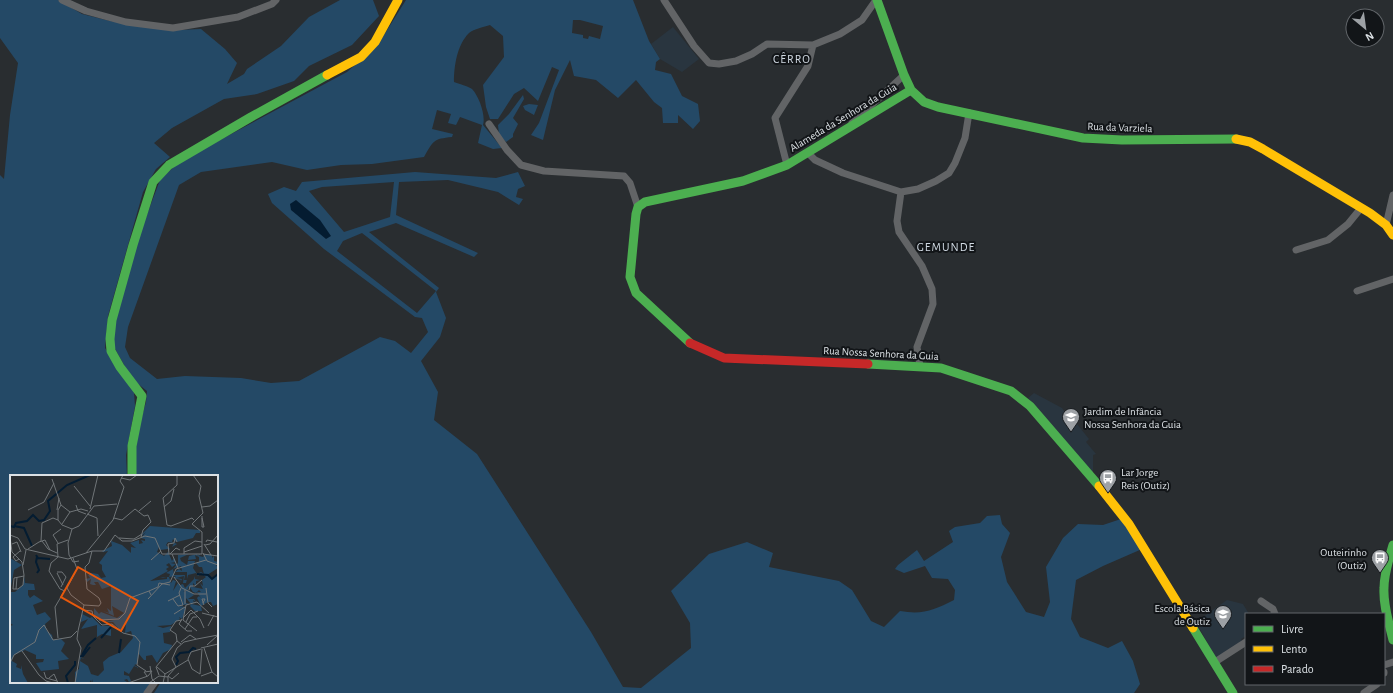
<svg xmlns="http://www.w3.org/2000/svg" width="1393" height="693" font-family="'Alegreya Sans',sans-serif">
	<rect width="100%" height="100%" fill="#292d30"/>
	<path fill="#29353f" d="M673,27L699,59L682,72L660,59L651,44Z
		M1034,393L1062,408L1074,426L1077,424L1089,439L1086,442L1096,454L1093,455V475L1028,398Z
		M1227,600L1243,604L1249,614H1246V636L1241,639L1242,641L1216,658L1196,622Z"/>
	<path fill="#244966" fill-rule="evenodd" d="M0,0H58L82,14L110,21L179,30L201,29L225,49L237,63L227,84L244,74L247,69L281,46L309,17L340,0H373L379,16L352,45L309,66L294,81L257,94L224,99L172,128L154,143L170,157L156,169L143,192L108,316L105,348L130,384L134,393L135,406L126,455L127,476H11V682H151L144,693H0V175L4,179L10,115L18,63L0,38Z
		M406,0H633L649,41L660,59L656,62L655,70L671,74L682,96L698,104L700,121L693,129L678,115V123H663L662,108L654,102L636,80L618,98L596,80L574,76L570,60L555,90L543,140L531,135L539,123L559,70L552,67L538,101L524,88L514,94L498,119H490L486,107L483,85L504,57L503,36L490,25C484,27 474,29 469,33C457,45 454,66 454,82C459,84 468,86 472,89C479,96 486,116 483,125L502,148L493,149L478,143L482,125L460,117L456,125L448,123L451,114L437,110L432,129L453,134L452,137C433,139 434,140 424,157L372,164L341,165L307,170L272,162L201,172L179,185L128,327L125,347L130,358L157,379L185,376L241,378L271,383L299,381L380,337L395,341L411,353L428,332L422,318L415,317L324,249L272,203L268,194L284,187L296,191L302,182L415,172L496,178L518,172L525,186L518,189L516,197L523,199L519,205L498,192L448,180L399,182L396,215L478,253L474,257L396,223L369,232L439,288L436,292L446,318L440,337L421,361L438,392L434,420L477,454L591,632L623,687L641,688L691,648L690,623L671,591L709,554L747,542L773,553L769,567L839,581L852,590L871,621L884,627L900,611C923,615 934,610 954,600L955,590L948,579L932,578L925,566L904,573L895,569L898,565L917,550L924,561L953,542L949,531L955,527L980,523L987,516L1000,515L1002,524L1010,533L1001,557L1007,582L1026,612L1044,617L1050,602L1046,567L1063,538L1078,524L1103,525L1121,519L1142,549L1103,566L1076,580L1071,619L1080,637L1108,648L1122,641L1133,661L1140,684L1134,693H154L161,682H217V476H136V437L146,402L147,391L132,379L114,347V324L137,241L160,180L179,162L347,72L377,46ZM573,20H580L603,26L600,39L589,36L588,39L583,38V35L572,33ZM394,182L390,217L344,232L309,191L322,187ZM362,233L436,291L417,313L337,251L343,241Z
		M523,95L524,99L513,118L518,124L513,134V137L506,142L499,135L498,125L509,114Z
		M529,104L538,105L534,115L525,110L523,106Z"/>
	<path fill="#041c31" d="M296,200L320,220L331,236L326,239L291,210L290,204Z"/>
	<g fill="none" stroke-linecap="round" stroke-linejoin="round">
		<path stroke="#626466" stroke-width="7" d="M62,0L86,11L126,22L173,28L238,17L272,4L276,0
			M664,0L694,46L709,63L719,64L736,61L752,54L767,44L813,45L840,34L862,20L876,0
			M852,123L904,75
			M489,124L507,150L521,165L544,171L624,176L630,183L638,207
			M808,153L815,160L843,173L901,192L918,189L936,181L949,173L955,163L965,138L969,113
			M787,165L775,118L808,66L813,45
			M901,192L897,221L899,232L922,266L932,289L933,304L917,347L920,366
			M1386,225L1393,195
			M1296,250L1328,240L1348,224L1361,208
			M1357,291L1393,279
			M1261,601L1273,609L1275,614
			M1215,662L1246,642
			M1384,665L1393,662
			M1384,672V673
			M147,693L155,682
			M1364,693L1377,684"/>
		<path stroke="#4caf50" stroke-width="9" d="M877,0L904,75L911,90L924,102L938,107L1083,138L1122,140L1236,139
			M690,343L636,293L630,277L636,214L638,207L645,202L743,181L787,165L911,90
			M868,364L941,368L1011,391L1030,406L1099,486
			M132,476V446L142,396L120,367L111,351L110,339L112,320L133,245L153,182L169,165L251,117L327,75
			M1393,545C1389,559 1384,573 1384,588C1383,605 1389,623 1393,640
			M1193,628L1233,693"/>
		<path stroke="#ffc107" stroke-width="9" d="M327,75L361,57L375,42L398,0
			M1236,139L1250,142L1263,149L1370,213L1386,225L1393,235
			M1099,486L1129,524L1193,628"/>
		<path stroke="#c62828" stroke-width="9" d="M690,343L724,358L868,364"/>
	</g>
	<defs>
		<symbol id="school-pin" viewBox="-11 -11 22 30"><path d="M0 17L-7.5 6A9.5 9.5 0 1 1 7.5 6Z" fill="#9da1a5" stroke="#121518"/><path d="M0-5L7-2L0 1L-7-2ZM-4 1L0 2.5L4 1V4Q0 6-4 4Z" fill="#fff"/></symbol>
		<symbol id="bus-pin" viewBox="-11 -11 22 30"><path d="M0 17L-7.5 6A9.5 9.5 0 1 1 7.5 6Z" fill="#9da1a5" stroke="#121518"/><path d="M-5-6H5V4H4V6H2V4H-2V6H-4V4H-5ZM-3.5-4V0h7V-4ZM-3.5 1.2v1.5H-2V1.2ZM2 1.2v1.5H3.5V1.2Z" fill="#fff"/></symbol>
	</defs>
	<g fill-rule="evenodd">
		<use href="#school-pin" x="1061" y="407" width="20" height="27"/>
		<use href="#bus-pin" x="1098" y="468" width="20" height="27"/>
		<use href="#bus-pin" x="1370" y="548" width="20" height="27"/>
		<use href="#school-pin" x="1213" y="604" width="20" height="27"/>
	</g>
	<g text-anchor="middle" stroke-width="4" stroke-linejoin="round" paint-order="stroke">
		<g font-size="11" fill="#dbe0e4" stroke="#121518">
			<text transform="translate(843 117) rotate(-31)" y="4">Alameda da Senhora da Guia</text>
			<text transform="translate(1120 127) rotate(2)" y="4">Rua da Varziela</text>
			<text transform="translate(881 353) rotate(3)" y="4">Rua Nossa Senhora da Guia</text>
		</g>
		<g font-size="11" fill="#dbe0e4" stroke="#121518" text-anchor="start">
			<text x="1084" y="415">Jardim de Infância<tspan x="1084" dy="13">Nossa Senhora da Guia</tspan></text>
			<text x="1121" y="476">Lar Jorge<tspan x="1121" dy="13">Reis (Outiz)</tspan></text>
			<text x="1367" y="556" text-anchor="end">Outeirinho<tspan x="1367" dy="13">(Outiz)</tspan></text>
			<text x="1210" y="612" text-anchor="end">Escola Básica<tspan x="1210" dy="13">de Outiz</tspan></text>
		</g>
		<g font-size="12" letter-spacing="1" fill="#d0d9e2" stroke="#121518">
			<text x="792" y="63">CÊRRO</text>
			<text x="946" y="251">GEMUNDE</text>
		</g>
	</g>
	<g transform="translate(10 475)">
		<rect width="208" height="208" fill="#292d30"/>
		<path d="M140,51L190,55V58H186L183,63L167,67V65L165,67L163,64L162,67L167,69L162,72L164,68L158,67L156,70L160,74L158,76V74L150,75L149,72L147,77L154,81L158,77L162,86L164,83H168V80L179,79L170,83L171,86L177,90L178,86H185L183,93L187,99L191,97L194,99L192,92H189L186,88L189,87V82L185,80L186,84L178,85L179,81L187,79L188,81L189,79H190L189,81L193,82L195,79L202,80V83L204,81V86L208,87V89L202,92L206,90L208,93L197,100L202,104L208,98V129L203,131L201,127H198L191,131L192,136H185L180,131L181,129L191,131L187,123L189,121L191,123L187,117H191L189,115L186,118L183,117L179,111L177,116L175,113L184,104V101L185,104L190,105L186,106V111L183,108V112L193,114L190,108L193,111L192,105L196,102L191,98L188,101L186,98L178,100L176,108H173L174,101L166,103L172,104L170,108L171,105L164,103L166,101L159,102L161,108L163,105L166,106L163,116L168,108L170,110L173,109L176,115L173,117L179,115L184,120L178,124H184L186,127L183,125L184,128L181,129L176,123V128L179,129L169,131L176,132L172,144L169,142L170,144L161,150L147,151L153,153L161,151L160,157L153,158L154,168L162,170L161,174L153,178L147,188L142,180L136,181V185H134L129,179L127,189L124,190L129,193L124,191L119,199L114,196V200L119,201L121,206L119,207L117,204L114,205L117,207L114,208H83L82,204V208L81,205L79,208H65V197L69,194L70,182L75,184L71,183L70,186L78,191L81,199L88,201L94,195L93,187L99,182L111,177L123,163L121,156L115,158L116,148L111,157L103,147H95L108,144L93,146L84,141V133L89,139L91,137L107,143L114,138L102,131L104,141L93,136L99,138L97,133L101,136V111L92,114L88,107H84L86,110H83L80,109L81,104L77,107L75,104L80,103L78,100L81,98L88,99L91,103L96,102L92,95V90L89,88L98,76L93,77L92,76L102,71L101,66L112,70L121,78V72L126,73L120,68L129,65V69L133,68L131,65L135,66V64L131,63L136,57L131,61L132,59ZM164,83H168V88L163,94L171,91L172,96L169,94L165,97H177V105H174L175,100H164L163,94L156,98L160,99L159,102H153L150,103L157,102V104L140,106L158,96L156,94L159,92L156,90L159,88L162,92L166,89L160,88L166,87ZM0,83L12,90L4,95L0,117H5L13,110L14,101L15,108L24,109L25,115H18V120L20,123L24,120L33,126L23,130L27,140L35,137L41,144L35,149L37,156L42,160L43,165L51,164L55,168L51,176L59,184L48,186L49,194L31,196L26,188L33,187L34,184H26V180L15,175L4,180L2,186L7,189L6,192L11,194V190L13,199L18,208H0V151L3,150L0,148ZM72,139L80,143L82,142L91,151H101V161L92,159L87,162V150L71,154L78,144L71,147Z" fill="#244966" fill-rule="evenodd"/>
		<path fill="none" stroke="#041c31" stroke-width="2" d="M0,51L4,52L6,48L17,46L23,40L29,46L34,45L40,36L38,26L57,10L80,0M4,51L14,53L22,71M26,80L28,83L40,84M27,98L29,95L26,87L27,82M187,99L198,100L202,104L208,99M91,163L101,152M109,178L111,164M72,180L78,170L86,163M70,181H73L80,172M166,190L168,186L166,182L170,178L179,177L183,173L186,174M58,208L56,201L65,190V186"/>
		<path fill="none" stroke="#707578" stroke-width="1" d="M167,0V10L153,23L157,50L161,51L182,43L184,45M183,0L191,11L189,21L193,38L182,49L192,57V79M111,3L120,5L127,0M42,4L51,30L60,37M64,11L80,31M51,30L48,35V45L52,50L62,54M66,30L68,36L76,39M154,32L161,26L164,14M192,32L200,31L208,25M80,34L88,0M18,35L34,27L44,8M47,35L49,23M129,36L141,26M60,37L71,34L78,36M77,39L87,43L88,61M192,41V52H194L192,43M104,43L112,45L125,34L134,41L138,40L141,47L133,55L131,62M52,49L60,37M0,60L8,63L15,74L58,84L82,76H94L105,60L112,66H122L135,61L145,63L152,79H192M0,62L2,77L12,87L14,100L13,110L8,114H3L4,103L14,101M109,63L124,64L132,59M31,66L32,48L43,43L48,45M32,66L38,74L47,78M29,67L35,65L40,75M196,67L197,65L207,67M48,68L43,60L51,54M2,69L7,67L11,77M194,69L201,80M195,70L200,69L208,60M18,74L29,67M174,77L192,71M76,78L103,45L114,12L110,6L113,0M193,78L197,86L208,90M159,79L158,69L164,68L165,63L167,67M160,79L166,73L170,75M162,79L168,93M174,79V73L185,66L192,67M193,79L208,81M63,83L67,94L57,113L61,120L74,130L68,156L67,164L71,173L65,208M9,84L6,86L3,82L10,76M141,85L151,76M69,86L63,87L59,80L58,68L62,54L69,51L84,31L107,29M13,90L16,75M75,92L79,88L82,76M47,97H52L56,102L51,112M47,98L53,110M164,102L172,113L184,119H196M171,113L169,118L173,130M196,113L198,128L202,132M6,114L7,102M175,115V129M179,115L180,111H185L192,105M55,116L50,114L39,96L41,88L48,82L47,69L58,65M141,120L139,116L148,112L149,108L160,110M138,124L152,109L160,107L166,94L196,85M163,124L168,131L173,130M158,126L170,120M193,128L195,124H192L193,127V128L194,130M74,130L89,131L91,128L89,123L77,114L75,92M176,130L173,145L187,156M176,130L187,127L199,138M73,135L82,136L83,141L92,150L102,149L113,158L125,161L130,167L127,190L136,196M192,138L208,142M164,139L175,132M174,142L181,135L190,144L194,153M172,144L169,149L177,156H182M89,145L109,144L115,138L120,123L139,116M176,147L180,139L188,136M198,151L204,140M175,154L183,142H187M48,163L45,132L55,115M187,164L208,160M171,167L180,160L186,164M171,169L167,166L166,159L160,155L166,146L172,145M197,170L208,160M191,173L208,169M194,173L202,197M12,176L29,200L36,206L43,208M0,188L4,180L25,167L29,155L34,150L43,165L61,162L67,156M140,191L142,204L146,208M147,192L155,199L153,208M166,192L162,184L167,173L174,167L187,164M34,197L36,203L47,206M155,199L178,185M190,199L182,194L178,184L181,177L191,174M190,199L192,174M149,200L146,192L167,166M137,201L134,197L142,196M158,201L162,204L169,198M191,201L202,197L208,202M39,203L44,199L48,208M118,208L138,201L142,196M139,208L149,201L158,202M158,208V201L166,192"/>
		<path fill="#e8590c" fill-opacity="0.15" stroke="#e8590c" stroke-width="2" d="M68,92L128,126L111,156L51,122Z"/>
		<rect width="208" height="208" fill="none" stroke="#dbe0e4" stroke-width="2"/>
	</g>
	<rect x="1245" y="613" width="140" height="72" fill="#121518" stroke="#62666a"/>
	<rect x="1253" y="626" width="20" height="6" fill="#4caf50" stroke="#62666a"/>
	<text x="1281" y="633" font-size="12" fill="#dbe0e4">Livre</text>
	<rect x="1253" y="646" width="20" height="6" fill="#ffc107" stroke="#62666a"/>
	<text x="1281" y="653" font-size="12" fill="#dbe0e4">Lento</text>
	<rect x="1253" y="666" width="20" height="6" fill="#c62828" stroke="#62666a"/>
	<text x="1281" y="673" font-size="12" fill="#dbe0e4">Parado</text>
	<g transform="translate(1365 28) rotate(151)"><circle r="19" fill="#121518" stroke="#62666a"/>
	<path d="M0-3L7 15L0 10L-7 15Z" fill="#9da1a5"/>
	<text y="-6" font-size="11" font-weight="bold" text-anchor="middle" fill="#dbe0e4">N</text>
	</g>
</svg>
